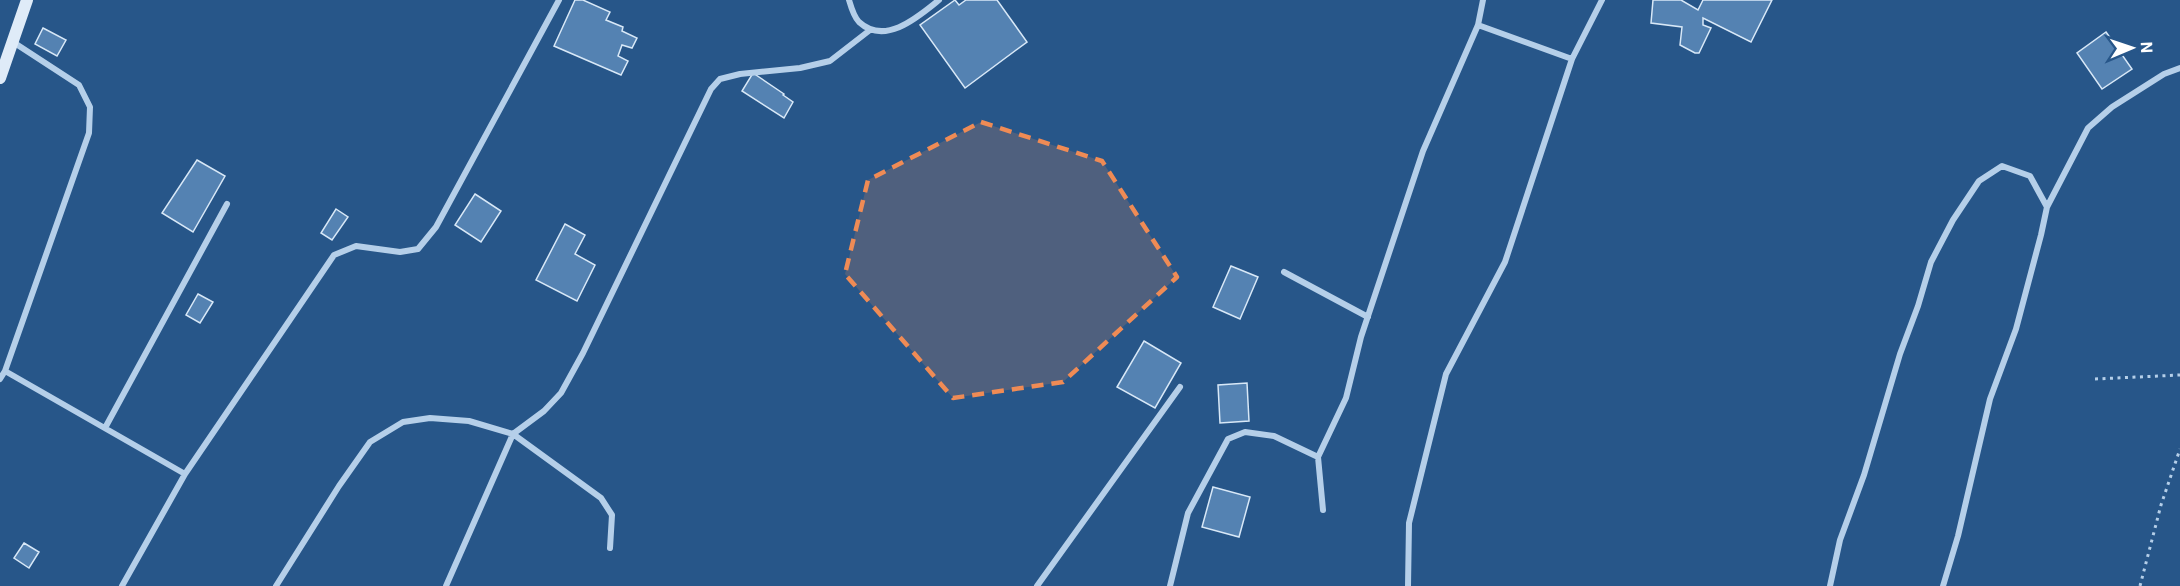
<svg xmlns="http://www.w3.org/2000/svg" width="2180" height="586" font-family="Roboto,sans-serif">
	<rect width="100%" height="100%" fill="#275689"/>
	<path fill="#5482b2" stroke="#d8e8f7" stroke-width="1.5" d="M575,0H583L610,12L606,20L623,27L622,31L637,38L632,48L622,45L618,56L628,61L621,75L554,46Z
		M955,0L959,5L966,0H997L1027,42L965,88L920,25Z
		M1653,0H1681L1698,10L1703,0H1772L1751,42L1703,18V25L1711,28L1699,53H1695L1680,45L1682,27L1651,23Z
		M43,28L66,40L57,56L35,44Z
		M2106,32L2132,69L2102,89L2077,53Z
		M753,73L784,94L783,95L793,102L784,118L742,91Z
		M197,160L225,176L193,232L162,213Z
		M475,194L501,211L481,242L455,225Z
		M336,209L348,217L332,240L321,233Z
		M565,224L585,235L575,254L595,265L577,301L536,280Z
		M1231,266L1258,277L1240,319L1213,307Z
		M198,294L213,302L200,323L186,315Z
		M1144,341L1181,363L1155,408L1117,387Z
		M1247,383L1249,421L1220,423L1218,385Z
		M1213,487L1250,497L1239,537L1202,527Z
		M24,543L39,552L29,568L14,558Z"/>
	<g fill="none" stroke-linecap="round" stroke-linejoin="round">
		<path stroke="#b5cfe9" stroke-width="3" stroke-dasharray="3 4.5" stroke-linecap="butt" d="M2095,379L2180,375
			M2140,586L2161,505L2180,449"/>
		<path stroke="#b5cfe9" stroke-width="6" d="M849,0C851,7 854,17 859,22C885,46 918,17 939,0
			M1478,25L1572,59
			M1284,272L1368,317
			M5,371L185,474
			M0,379L5,371L89,133L90,107L79,85L13,42
			M105,428L227,204
			M1323,510L1318,457L1346,398L1361,337L1423,151L1478,25L1483,0
			M122,586L185,474L334,255L356,246L400,252L418,249L436,227L559,0
			M276,586L339,486L370,442L403,422L430,418L469,421L513,434L601,498L612,515L610,548
			M446,586L513,434L544,411L561,393L583,353L711,89L720,79L740,74L800,68L830,61L870,30
			M1037,586L1180,387
			M1170,586L1188,513L1228,439L1245,432L1274,436L1318,457
			M1408,586L1409,523L1446,374L1505,262L1572,59L1602,0
			M1830,586L1840,540L1864,475L1900,354L1918,306L1931,262L1953,220L1979,181L2002,166L2030,176L2047,207
			M1943,586L1958,536L1990,399L2016,329L2041,235L2047,207L2088,128L2112,107L2164,74L2180,68"/>
		<path stroke="#dfebf8" stroke-width="12" d="M0,78L27,0"/>
	</g>
	<path fill="#ef8b55" fill-opacity="0.2" stroke="#ef8b55" stroke-width="4.5" stroke-dasharray="12 8" stroke-linejoin="round" d="M981,122L1102,161L1177,277L1063,382L953,398L845,274L868,180Z"/>
	<g transform="translate(2132 48) rotate(88)" stroke="#275689" stroke-width="4.5" paint-order="stroke">
	<path d="M0-4.5L10 22L0 15L-10 22Z" fill="#ffffff"/>
	<text y="-9" font-size="16" font-weight="bold" text-anchor="middle" fill="#ffffff">N</text>
	</g>
</svg>
